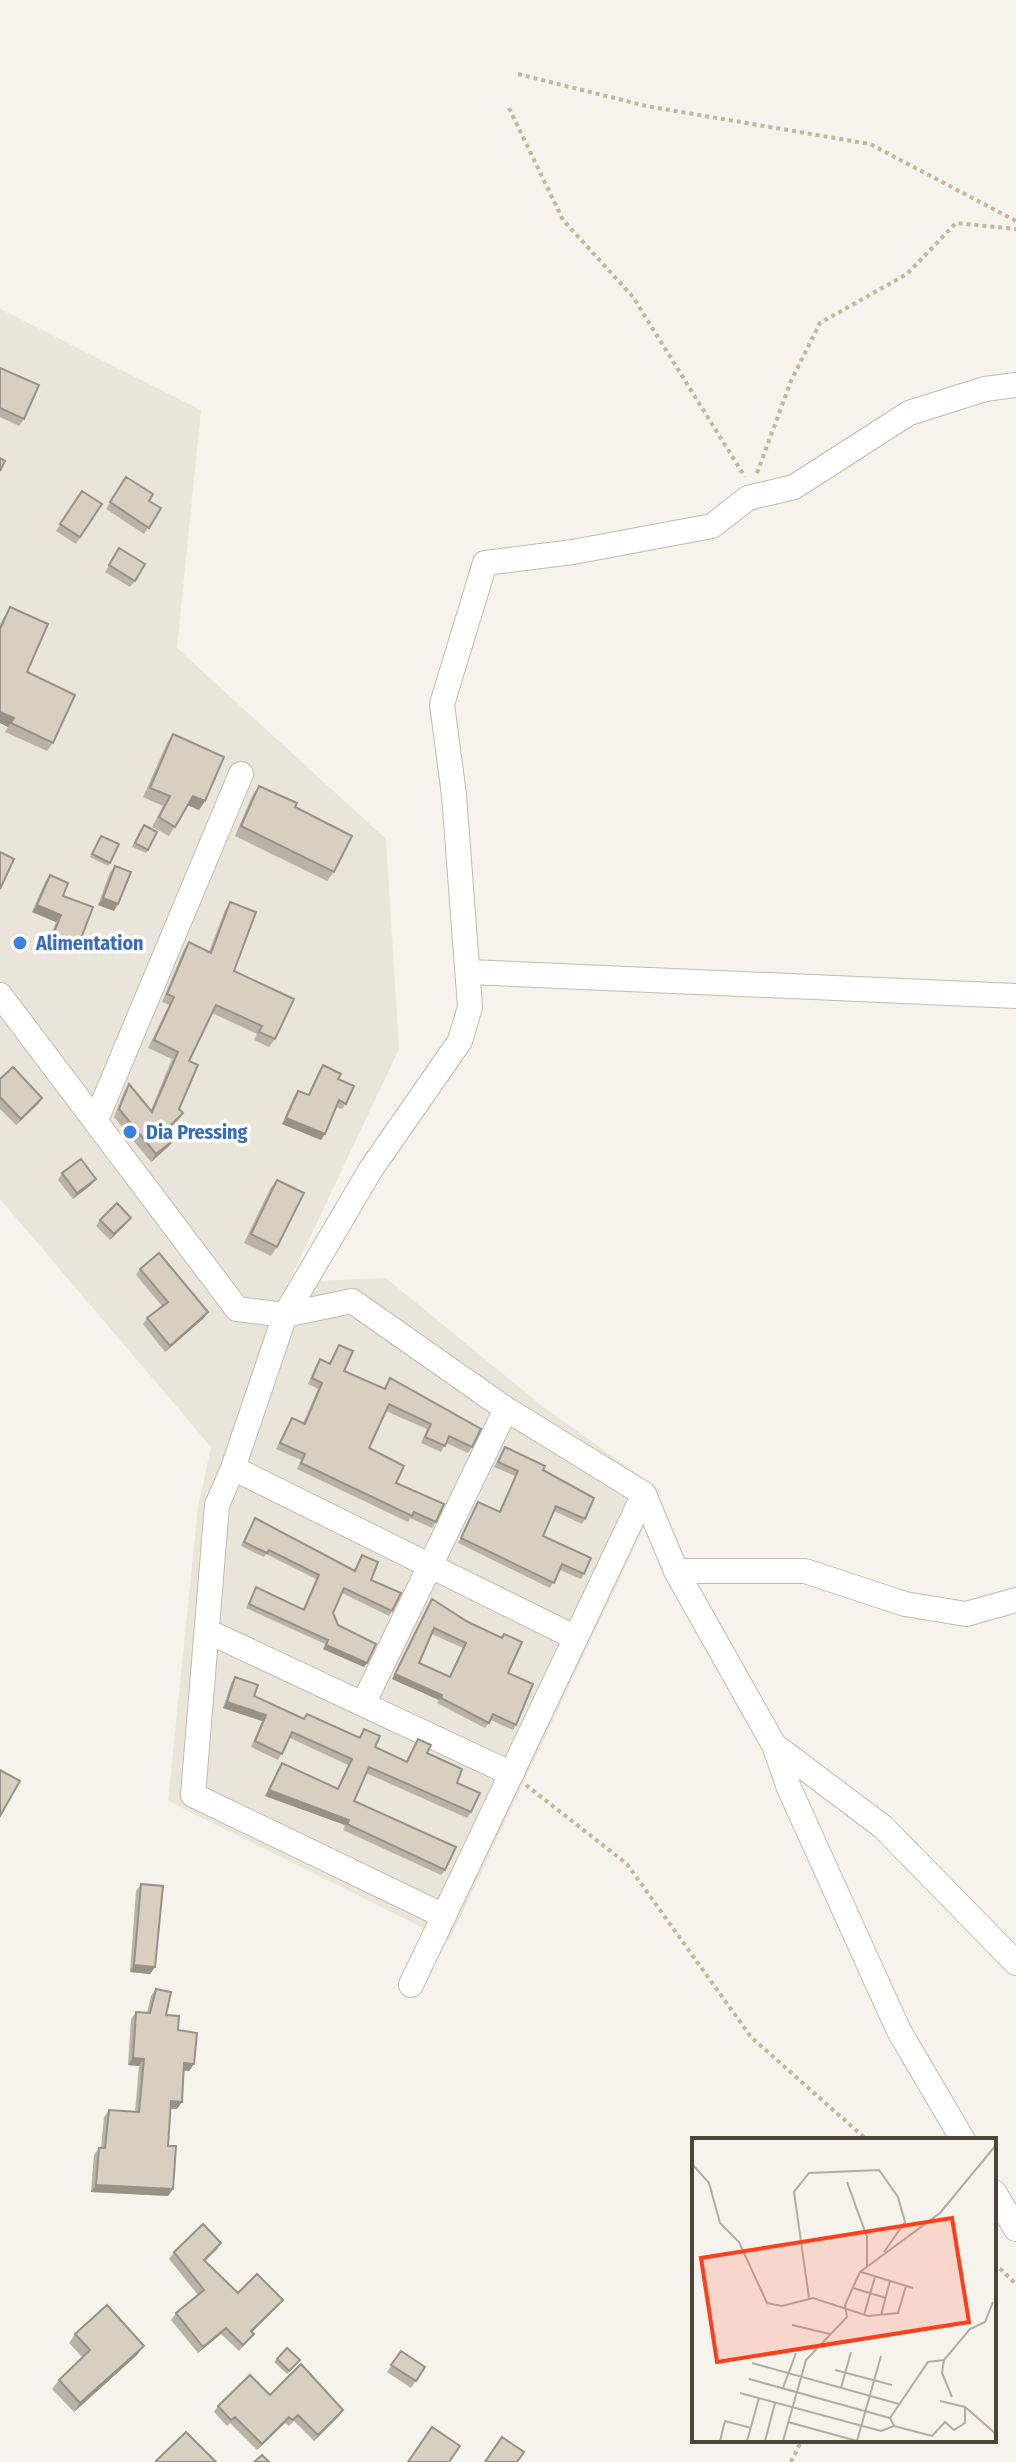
<svg xmlns="http://www.w3.org/2000/svg" width="1016" height="2462" font-family="'Fira Sans Condensed',sans-serif">
	<rect width="100%" height="100%" fill="#f6f3ec"/>
	<path fill="#eae5da" d="M0,309L201,410L177,648L386,839L399,1049L289,1282L386,1278L542,1406L661,1491L449,1941L168,1801L198,1507L211,1447L0,1199Z"/>
	<g fill="none" stroke-linecap="round" stroke-linejoin="round">
		<defs>
			<path id="minor" d="M470,972L1016,996
				M0,995L237,1309L285,1315L352,1301L506,1409L644,1494L676,1571L774,1745L789,1788L899,2031L963,2140
				M96,1120L241,774
				M233,1468L576,1638
				M676,1571H805L905,1604L966,1614L1016,1600
				M207,1631L512,1774
				M363,1704L506,1409
				M774,1745L883,1827L1016,1963
				M444,1916L193,1795L217,1505L233,1468L285,1315L371,1169L460,1041L470,1007L454,795L442,704L485,563L573,552L712,526L748,498L794,487L909,413L985,389L1016,385
				M411,1985L644,1494
				M994,2192L1016,2229"/>
		</defs>
		<use href="#minor" stroke="#c2bbae" stroke-width="26"/>
		<path stroke="#c4b79f" stroke-width="4" stroke-dasharray="4 4" stroke-linecap="butt" d="M518,74L646,106L870,144L1016,221
			M509,108L563,220L633,297L745,477
			M757,473L791,381L820,323L907,274L956,223L1016,229
			M526,1785L627,1864L751,2037L867,2140
			M994,2263L1016,2284
			M791,2462L802,2440"/>
		<use href="#minor" stroke="#fff" stroke-width="24"/>
	</g>
	<path fill="#bab2a6" fill-rule="evenodd" d="M0,368L24,419L19,426L0,417Z
		M126,477L149,501L161,508L144,534L106,509Z
		M82,491L102,504L76,544L56,531Z
		M115,555L135,581L130,587L105,572Z
		M10,607L27,672L53,743L47,751L5,732L8,727L0,723V624Z
		M173,734L205,801L199,810L188,805L169,836L152,827L163,806L143,797L167,743Z
		M259,786L295,807L334,872L327,881L235,836L252,796Z
		M141,828L148,850L146,853L132,847Z
		M101,836L110,863L108,866L90,857Z
		M115,866L114,911L98,905L110,872Z
		M50,875L63,896L73,953L48,943L56,922L32,912L45,882Z
		M230,902L234,971L275,1039L269,1047L254,1040L257,1034L212,1013L189,1061L179,1109L183,1113L178,1121L168,1130L169,1146L151,1162L114,1117L124,1092L129,1084L151,1110L172,1059L148,1048L169,1005L162,1002L184,949L189,942L209,952L225,910Z
		M323,1065L338,1079L346,1104L342,1109L336,1107L321,1140L282,1124L294,1096L298,1091L308,1095L319,1071Z
		M0,1079L42,1098L38,1104L16,1125L0,1109Z
		M62,1173L96,1179L91,1185L73,1199L58,1180Z
		M277,1180V1247L271,1256L244,1243L270,1189Z
		M131,1218L126,1224L110,1240L96,1226L100,1220Z
		M140,1269L204,1318L165,1352L143,1324L147,1318L162,1306L136,1275Z
		M339,1345L344,1371L384,1388L390,1378L472,1447L468,1453L446,1443L441,1452L421,1443L427,1429L386,1411L369,1448L396,1483L436,1522L432,1528L410,1518L408,1522L297,1469L301,1460L276,1449L288,1424L292,1418L303,1423L318,1389L308,1384L316,1365L320,1359L329,1363Z
		M505,1447L543,1470L585,1519L582,1524L554,1511L543,1536L584,1574L581,1579L560,1570L550,1588L458,1543L478,1502L499,1512L515,1476L494,1467Z
		M255,1518L354,1571L362,1555L371,1580L392,1611L389,1616L342,1593L333,1613L338,1625L364,1667L323,1649L325,1644L246,1608L256,1587L303,1609L316,1579L266,1554L264,1557L241,1546Z
		M432,1599L468,1622L501,1638L504,1634L516,1725L513,1730L491,1720L485,1728L437,1703L439,1700L392,1679ZM432,1634L463,1648L449,1677L419,1663Z
		M235,1677L254,1696L303,1719L307,1714L359,1738L364,1729L375,1747L406,1761L418,1739L427,1753L457,1783L471,1812L467,1818L366,1773L354,1801L445,1870L441,1875L343,1830L345,1825L265,1796L278,1769L282,1763L337,1789L348,1765L290,1738L278,1760L251,1747L262,1721L223,1708L231,1683Z
		M141,1884L155,1967L150,1974L130,1972L136,1891Z
		M156,1989L166,2015L178,2030L194,2064L189,2071L184,2070L177,2109H170L168,2146L173,2189L168,2196L91,2192L94,2155L99,2148H101L104,2117L109,2110L135,2112L139,2066L128,2065L131,2019L136,2012L147,2013L151,1996Z
		M221,2243L217,2250L205,2261L238,2293L278,2306L252,2332L254,2334L249,2340L239,2351L221,2334L198,2353L171,2320L176,2313L198,2295L169,2259L174,2252Z
		M75,2334L137,2355L74,2412L52,2389L59,2380L82,2357L69,2343Z
		M401,2351L425,2367L411,2388L387,2372Z
		M277,2359L300,2360L287,2374L274,2362Z
		M270,2395L343,2410L339,2416L314,2441L294,2421L289,2426L285,2423L257,2450L230,2423L227,2426L214,2412L218,2406Z"/>
	<path fill="#979187" d="M0,712L14,718L8,727L0,723Z
		M193,796L205,801L199,810L187,805Z
		M103,898L118,904L114,911L98,905Z
		M37,905L61,915L56,922L32,912Z
		M52,937L78,946L73,953L48,943Z
		M42,1098L38,1104L16,1125L21,1119Z
		M286,1118L325,1134L321,1140L282,1124Z
		M175,1139L169,1146L151,1162L156,1154Z
		M96,1179L91,1185L73,1199L77,1193Z
		M131,1218L126,1224L110,1240L114,1234Z
		M208,1312L204,1318L165,1352L170,1346Z
		M326,1645L367,1663L364,1667L323,1649Z
		M395,1674L442,1695L439,1700L392,1679Z
		M227,1702L266,1715L262,1721L223,1708Z
		M269,1790L349,1820L345,1825L265,1796Z
		M134,1965L155,1967L150,1974L130,1972Z
		M133,2058L144,2059L139,2066L128,2065Z
		M184,2063L194,2064L189,2071L179,2070Z
		M171,2101L182,2102L177,2109L166,2108Z
		M96,2185L173,2189L168,2196L91,2192Z
		M283,2300L278,2306L246,2338L251,2331Z
		M226,2328L221,2334L198,2353L203,2347Z
		M144,2346L137,2355L74,2412L80,2403Z
		M343,2410L339,2416L314,2441L318,2435Z
		M289,2417L285,2423L257,2450L262,2444Z"/>
	<path fill="#d8cfc1" stroke="#979187" stroke-width="2" fill-rule="evenodd" d="M0,368L39,385L24,419L0,408Z
		M0,458L5,461L0,471Z
		M126,477L153,494L149,501L161,508L149,528L110,502Z
		M82,491L102,504L80,537L60,524Z
		M119,548L145,564L135,581L109,565Z
		M10,607L48,624L27,672L75,695L53,743L11,723L14,718L0,712V629Z
		M173,734L224,757L205,801L193,796L175,827L159,817L170,796L150,788Z
		M259,786L297,803L295,807L352,836L334,872L241,826Z
		M144,825L157,832L148,850L135,843Z
		M101,836L119,844L110,863L92,854Z
		M0,852L14,859L0,889Z
		M115,866L131,872L118,904L103,898Z
		M50,875L68,883L63,896L93,907L78,946L52,937L61,915L37,905Z
		M230,902L256,912L234,971L294,999L275,1039L259,1032L262,1026L216,1005L189,1061L198,1065L179,1109L183,1113L167,1129L175,1139L156,1154L119,1109L129,1084L152,1112L178,1052L154,1040L174,997L167,994L189,942L211,953Z
		M323,1065L341,1074L338,1079L354,1086L346,1104L339,1100L325,1134L286,1118L298,1091L309,1095Z
		M13,1067L42,1098L21,1119L0,1097V1079Z
		M81,1159L96,1179L77,1193L62,1173Z
		M277,1180L304,1193L277,1247L251,1234Z
		M117,1203L131,1218L114,1234L100,1220Z
		M159,1253L208,1312L170,1346L147,1318L168,1302L140,1269Z
		M339,1345L353,1351L344,1371L385,1389L390,1378L481,1429L472,1447L449,1436L445,1446L425,1437L431,1424L389,1404L369,1448L404,1466L396,1483L444,1504L436,1522L414,1512L412,1516L301,1463L305,1454L280,1443L292,1418L305,1424L322,1383L312,1378L320,1359L330,1364Z
		M505,1447L545,1466L543,1470L594,1498L585,1519L556,1506L543,1536L591,1558L584,1574L562,1564L554,1583L461,1538L478,1502L500,1512L518,1471L498,1462Z
		M255,1518L355,1571L362,1555L378,1562L371,1580L401,1593L392,1611L344,1588L333,1613L338,1625L376,1644L367,1663L326,1645L328,1640L249,1604L256,1587L304,1610L319,1575L269,1550L267,1553L244,1542Z
		M432,1599L468,1622L502,1638L504,1634L522,1642L508,1673L533,1684L516,1725L493,1714L489,1723L441,1698L442,1695L395,1674ZM434,1628L466,1643L450,1677L419,1663Z
		M235,1677L258,1685L254,1696L304,1719L307,1714L360,1738L364,1729L380,1736L375,1747L407,1762L418,1739L431,1745L427,1753L462,1769L457,1783L480,1793L471,1812L369,1767L354,1801L456,1847L445,1870L347,1824L349,1820L269,1790L282,1763L338,1789L352,1759L292,1732L282,1754L255,1741L266,1715L227,1702Z
		M0,1770L20,1781L0,1816Z
		M141,1884L163,1886L155,1967L134,1965Z
		M156,1989L171,1992L166,2015L179,2016L178,2030L197,2033L194,2064L184,2063L182,2102L171,2101L168,2146H176L173,2189L96,2185L99,2148H105L109,2110L139,2112L144,2059L133,2058L136,2012L150,2013Z
		M203,2224L221,2243L204,2260L238,2293L257,2274L283,2300L251,2331L254,2334L243,2345L226,2328L203,2347L176,2313L204,2290L174,2252Z
		M107,2305L144,2346L80,2403L59,2380L90,2350L75,2334Z
		M287,2348L300,2360L289,2371L277,2359Z
		M401,2351L425,2367L416,2381L391,2365Z
		M301,2364L343,2410L318,2435L298,2415L293,2420L289,2417L262,2444L235,2417L231,2420L218,2406L250,2375L270,2395Z
		M432,2427L460,2446L449,2462H408Z
		M186,2432L216,2462H157L156,2461Z
		M502,2437L524,2452L517,2462H485Z
		M262,2455L269,2462H254Z"/>
	<g fill="#3f7fe0" stroke="#fff" stroke-width="3">
		<circle cx="20" cy="943" r="8"/>
		<circle cx="130" cy="1132" r="8"/>
	</g>
	<g text-anchor="middle" stroke-width="7" stroke-linejoin="round" paint-order="stroke">
		<g font-size="20" font-weight="bold" fill="#366cbe" stroke="#fff" text-anchor="start">
			<text x="36" y="950">Alimentation</text>
			<text x="146" y="1139">Dia Pressing</text>
		</g>
	</g>
	<g transform="translate(692 2138)">
		<rect width="304" height="304" fill="#f6f3ec"/>
		<path fill="none" stroke="#b2ada4" stroke-width="2" d="M0,26L17,45L28,85L47,104L75,165L90,168L121,160L176,178L206,175L214,148M155,44L175,99V129M169,134L221,150M161,150L194,160M117,160L102,54L117,35L187,32L206,59L213,84L192,114M172,177L183,139M189,177L198,143M100,187L138,196M252,222L250,235L260,259M60,225L207,266M143,232L200,247M57,241L198,280M91,250L104,215M149,250L159,214M48,255L189,293L202,288L198,280L236,224L252,222L278,191L293,184L301,164M248,263L273,269L303,295M96,284L165,303M202,288L240,298L253,284L262,292L273,285V269M28,303L33,283L59,290M55,303L67,260M73,303L83,265M91,303L114,222L155,179L153,167L168,134L248,75L304,7M165,303L189,218"/>
		<path fill="#fc3f1d" fill-opacity="0.15" stroke="#fc3f1d" stroke-width="4" d="M260,80L277,184L25,224L9,120Z"/>
		<rect width="304" height="304" fill="none" stroke="#4b4439" stroke-width="4"/>
	</g>
</svg>
